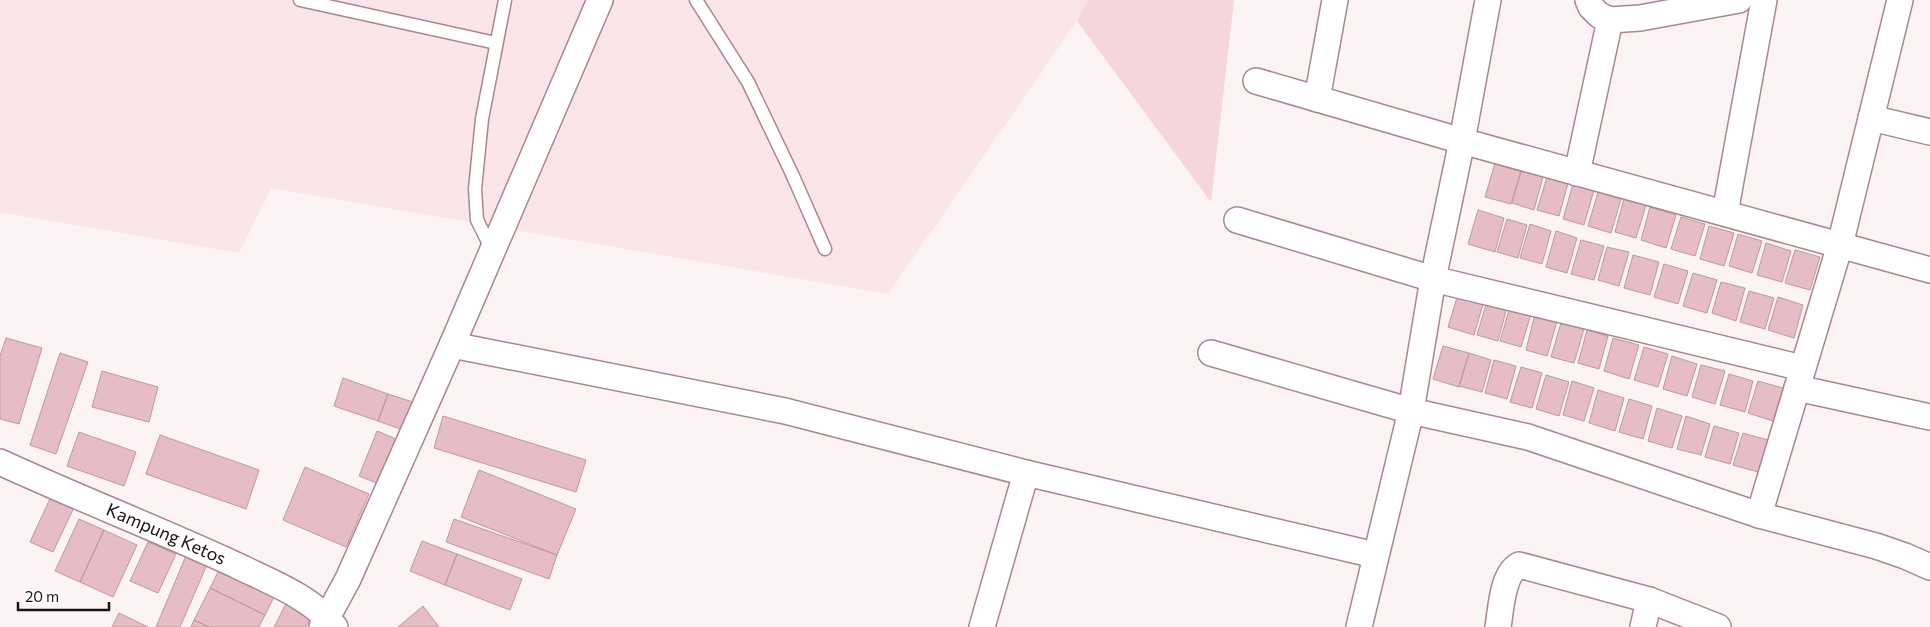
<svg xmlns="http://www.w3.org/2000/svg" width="1930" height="627" font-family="Commissioner,sans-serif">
	<rect width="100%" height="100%" fill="#fcf3f4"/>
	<path fill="#fae5e8" d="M0,0H1088L1077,21L888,294L271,188L239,253L0,212Z"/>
	<path fill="#f5d6db" d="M1088,0H1234L1211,202L1077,21Z"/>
	<path fill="#e6bdc4" stroke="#bf989f" d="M1495,163L1521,171L1511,204L1485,197Z
		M1521,171L1543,177L1534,210L1512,203Z
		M1547,177L1568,183L1559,216L1537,210Z
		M1573,184L1594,190L1584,225L1563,219Z
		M1598,192L1621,199L1611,233L1588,226Z
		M1624,199L1646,205L1636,238L1615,232Z
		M1650,207L1676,215L1666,248L1641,240Z
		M1478,210L1504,218L1495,252L1468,244Z
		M1681,217L1705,224L1695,256L1671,249Z
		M1507,219L1527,225L1518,258L1497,252Z
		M1530,224L1551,231L1542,264L1520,258Z
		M1709,226L1734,233L1724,266L1700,259Z
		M1556,231L1577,238L1567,273L1546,267Z
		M1738,234L1762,241L1752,273L1729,266Z
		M1581,240L1604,246L1594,280L1571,274Z
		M1766,243L1791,251L1782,282L1757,275Z
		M1607,247L1629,252L1619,286L1598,280Z
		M1795,250L1820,257L1810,290L1785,283Z
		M1633,255L1659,262L1650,295L1624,288Z
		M1664,264L1688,271L1678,304L1654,297Z
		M1693,273L1717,280L1707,313L1683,306Z
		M1721,282L1745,288L1736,321L1712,313Z
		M1749,291L1774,298L1765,329L1740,322Z
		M1458,294L1484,301L1474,335L1448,327Z
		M1778,297L1803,305L1794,338L1768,330Z
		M1487,301L1507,307L1498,341L1477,335Z
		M1510,307L1531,314L1521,347L1500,341Z
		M1535,314L1557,321L1547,356L1526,350Z
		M1561,323L1584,329L1574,363L1551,357Z
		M1587,330L1608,336L1599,369L1578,363Z
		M6,338L42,348L19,424L0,419V356Z
		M1613,338L1639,345L1629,379L1604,371Z
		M1443,346L1469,353L1459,387L1433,379Z
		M1644,347L1668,354L1658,387L1634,380Z
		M60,353L88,362L56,454L30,445Z
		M1469,353L1491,360L1482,392L1459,386Z
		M1672,356L1697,364L1687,396L1663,389Z
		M1494,360L1516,366L1507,399L1485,393Z
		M1701,365L1725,371L1715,404L1692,397Z
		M1521,367L1542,373L1532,408L1510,402Z
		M102,371L158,387L149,422L92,407Z
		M1729,374L1753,381L1745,412L1720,405Z
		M1546,375L1569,382L1559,416L1536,409Z
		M343,378L388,394L378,421L334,406Z
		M1572,381L1594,388L1584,421L1563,415Z
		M1758,381L1783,388L1773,421L1748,413Z
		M1598,390L1624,398L1615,431L1589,423Z
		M388,394L413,402L403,430L378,421Z
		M1629,399L1652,406L1643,439L1619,432Z
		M1657,408L1682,416L1672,448L1648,441Z
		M443,416L586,460L576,492L434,448Z
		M1686,416L1710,424L1701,455L1677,449Z
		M1714,426L1739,433L1730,464L1705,457Z
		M377,431L396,439L379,484L359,476Z
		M79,432L136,452L124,486L67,466Z
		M1743,433L1768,440L1758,472L1733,465Z
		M160,435L259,470L246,509L146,474Z
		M305,467L369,494L346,547L283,520Z
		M479,470L576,509L557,555L461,517Z
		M53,492L76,503L53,552L30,542Z
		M79,519L104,530L80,582L55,571Z
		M454,519L557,555L549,579L446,542Z
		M104,530L137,545L113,597L80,582Z
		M422,541L457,554L445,585L410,571Z
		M148,542L176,554L158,593L130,581Z
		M188,551L209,560L180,627H156Z
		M457,554L522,579L510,610L445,585Z
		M222,564L277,591L265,615L210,588Z
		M210,588L265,615L259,627H209L194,620Z
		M289,598L314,610L306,627H274Z
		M423,606L439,627H398Z
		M119,613L148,627H112Z
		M194,620L209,627H191Z"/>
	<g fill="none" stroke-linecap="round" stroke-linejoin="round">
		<defs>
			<path id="service" d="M300,0L496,43
				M696,0L748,82L793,176L825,249
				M493,252L477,220L475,189L482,119L505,0"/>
			<g id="minor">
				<path d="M1588,0L1591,7L1599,15L1610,20L1640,18L1739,0"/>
				<path d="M1256,81L1462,141L1930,270"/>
				<path d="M1317,99L1335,0"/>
				<path d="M1871,118L1930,132"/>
				<path d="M1577,173L1610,20"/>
				<path d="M1725,213L1764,0"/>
				<path d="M1237,220L1433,279L1802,368"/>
				<path d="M452,345L785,411L1026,473L1375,555"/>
				<path d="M1211,353L1411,411L1528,437L1759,515L1876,546L1905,556L1930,567"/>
				<path d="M1797,388L1930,417"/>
				<path id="s1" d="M0,462C78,498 158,529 236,565C270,582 310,596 335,627"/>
				<path d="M1759,515L1840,245L1900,0"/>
				<path d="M322,627L348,579L452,345L600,0"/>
				<path d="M982,627L1026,473"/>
				<path d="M1359,627L1411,411L1433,279L1462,141L1488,0"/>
				<path d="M1498,627C1501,610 1502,574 1519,565L1649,600L1718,627"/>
				<path d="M1643,627L1649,600"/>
			</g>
		</defs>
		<use href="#service" stroke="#ad868d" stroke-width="15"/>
		<use href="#minor" stroke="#ad868d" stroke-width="28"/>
		<use href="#service" stroke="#fff" stroke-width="12"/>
		<use href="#minor" stroke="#fff" stroke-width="25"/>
	</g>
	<g text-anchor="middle" stroke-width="4" stroke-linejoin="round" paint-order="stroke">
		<g font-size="18" fill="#1f1113" stroke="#fff">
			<text dy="6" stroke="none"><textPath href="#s1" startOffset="181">Kampung Ketos</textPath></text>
		</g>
	</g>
	<path d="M18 602v8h91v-8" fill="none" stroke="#1f1113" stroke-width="2.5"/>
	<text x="25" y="602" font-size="15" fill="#1f1113" stroke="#ffffff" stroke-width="4" paint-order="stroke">20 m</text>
</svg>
